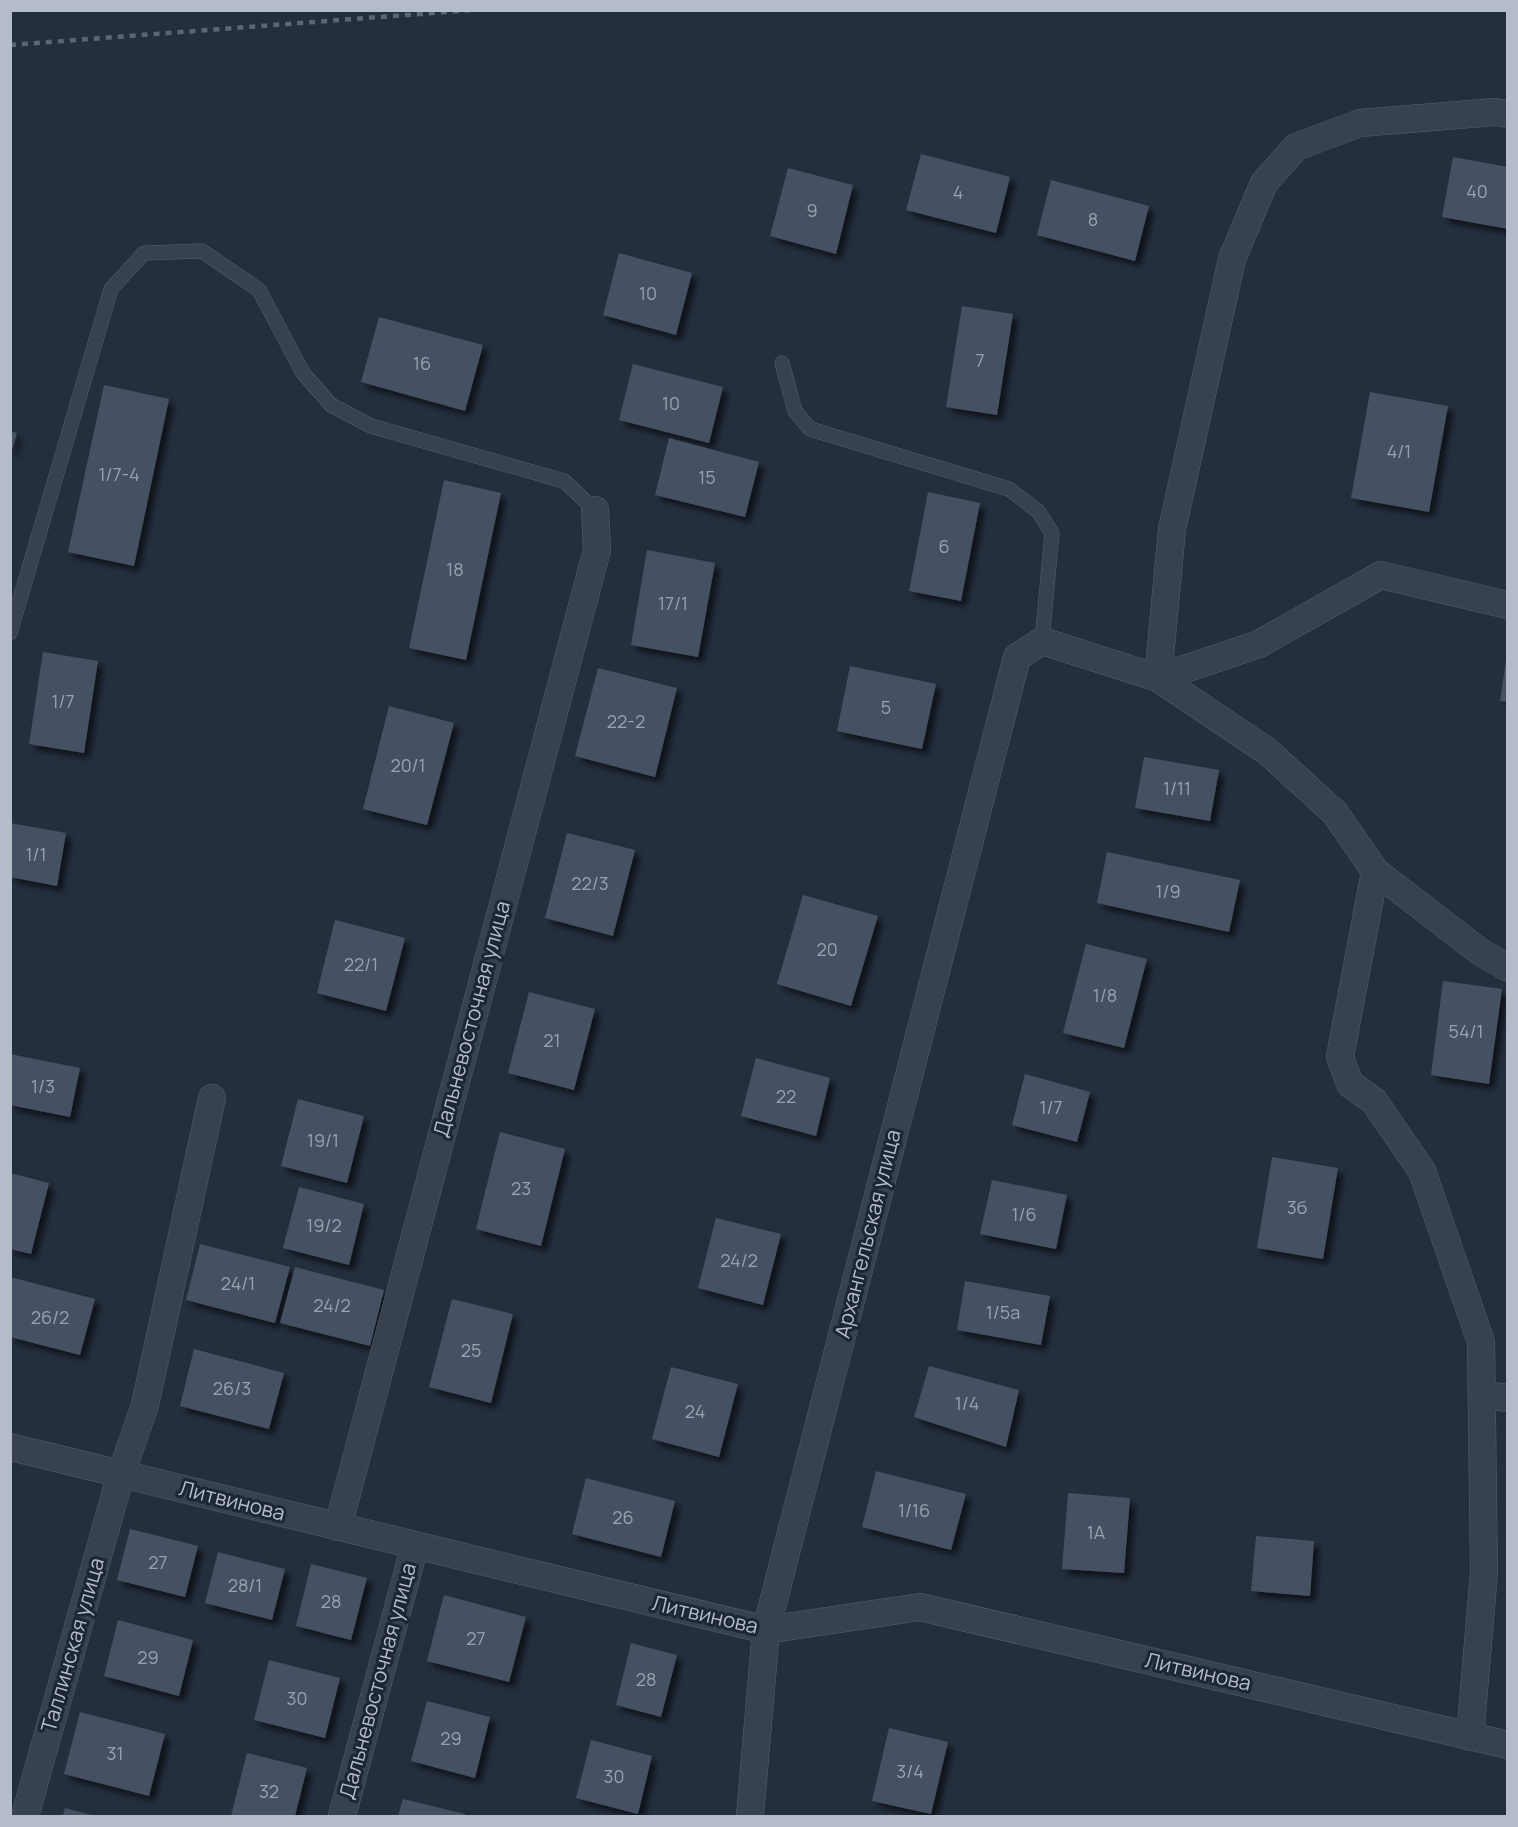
<svg xmlns="http://www.w3.org/2000/svg" width="1518" height="1827" font-family="Manrope,sans-serif">
	<defs>
		<filter id="shadow"><feDropShadow dx="5.5" dy="5.5" stdDeviation="3" flood-color="#0009"/></filter>
	</defs>
	<rect width="100%" height="100%" fill="#242f3e"/>
	<path fill="#455162" filter="url(#shadow)" d="M921,154L1010,177L996,233L906,210Z
		M1453,157L1508,167V229L1442,217Z
		M788,168L853,185L836,254L770,236Z
		M1051,180L1149,206L1135,261L1037,235Z
		M619,253L692,273L676,335L603,315Z
		M962,306L1013,314L997,415L946,407Z
		M379,317L483,345L465,411L361,382Z
		M633,364L723,387L709,443L619,420Z
		M104,385L169,399L134,566L68,552Z
		M1370,392L1448,406L1429,512L1351,498Z
		M10,431L17,433L11,453H10Z
		M669,438L759,462L745,517L655,495Z
		M444,480L501,493L466,660L409,648Z
		M928,492L980,503L961,601L909,591Z
		M647,550L715,563L698,657L631,645Z
		M43,652L98,661L84,753L29,744Z
		M1506,660H1508V702L1500,701Z
		M850,666L936,684L922,749L837,731Z
		M598,668L677,688L655,777L575,756Z
		M389,706L454,723L427,825L363,809Z
		M1144,757L1219,770L1210,821L1135,808Z
		M10,823L66,833L57,886L10,877Z
		M567,833L635,850L613,936L545,918Z
		M1107,852L1240,880L1229,932L1097,903Z
		M803,895L878,916L851,1006L777,984Z
		M335,920L405,938L386,1011L317,993Z
		M1086,944L1147,959L1124,1048L1063,1033Z
		M1443,981L1502,989L1489,1084L1431,1075Z
		M529,992L595,1009L574,1090L508,1073Z
		M10,1054L80,1068L70,1117L10,1105Z
		M756,1058L830,1078L816,1136L741,1116Z
		M1025,1074L1090,1092L1077,1142L1012,1125Z
		M298,1099L364,1116L347,1183L281,1166Z
		M500,1132L565,1149L541,1246L476,1229Z
		M1272,1157L1338,1168L1323,1259L1257,1248Z
		M10,1173L49,1183L31,1254L10,1249Z
		M992,1180L1067,1195L1056,1249L980,1234Z
		M299,1187L364,1204L349,1265L283,1248Z
		M716,1218L781,1234L763,1305L698,1288Z
		M200,1244L290,1267L275,1323L186,1300Z
		M295,1267L384,1290L370,1346L280,1323Z
		M10,1277L95,1299L80,1355L10,1337Z
		M965,1281L1050,1296L1041,1345L957,1330Z
		M452,1299L513,1314L491,1403L429,1387Z
		M194,1349L284,1373L269,1429L180,1406Z
		M929,1366L1019,1390L1006,1447L914,1417Z
		M671,1367L738,1384L719,1457L652,1439Z
		M876,1471L966,1494L951,1550L862,1527Z
		M586,1478L675,1501L661,1557L572,1534Z
		M1068,1493L1130,1498L1124,1573L1062,1569Z
		M130,1529L198,1546L185,1597L117,1580Z
		M1256,1536L1314,1541L1310,1596L1251,1591Z
		M218,1552L285,1569L272,1620L205,1603Z
		M311,1564L367,1578L351,1640L296,1626Z
		M444,1595L526,1617L509,1682L427,1661Z
		M118,1620L193,1640L179,1696L104,1676Z
		M631,1643L677,1655L661,1717L616,1705Z
		M269,1660L340,1678L325,1738L254,1720Z
		M427,1701L490,1717L475,1778L411,1761Z
		M80,1712L165,1734L149,1796L64,1774Z
		M889,1728L948,1742L931,1814L872,1801Z
		M591,1740L652,1756L638,1814L576,1798Z
		M247,1753L307,1768L295,1816H231Z
		M403,1799L465,1814V1816H398Z
		M65,1808L95,1816H63Z"/>
	<g fill="none" stroke-linecap="round" stroke-linejoin="round">
		<defs>
			<path id="service" d="M782,363L795,411L810,429L1009,489L1038,511L1052,533L1042,641
				M10,633L111,289L144,253L202,251L259,290L303,373L331,405L371,426L564,481L595,510"/>
			<path id="minor" d="M1375,871L1479,951L1508,968
				M1482,1395L1508,1398
				M10,1447L766,1630L920,1607L1508,1745
				M338,1527L597,550L595,510
				M1470,1737L1484,1572L1481,1342L1422,1171L1374,1101L1350,1084L1340,1057L1375,871L1335,813L1267,751L1158,678L1172,529L1232,259L1264,183L1296,147L1360,123L1495,112L1508,114
				M25,1816L121,1474L145,1405L212,1098
				M342,1816L415,1545
				M750,1816L766,1630L1017,657L1042,641L1158,678L1259,644L1381,575L1508,605"/>
		</defs>
		<use href="#service" stroke="#565f6c" stroke-width="15"/>
		<use href="#minor" stroke="#565f6c" stroke-width="28"/>
		<use href="#service" stroke="#38414e" stroke-width="14"/>
		<use href="#minor" stroke="#38414e" stroke-width="27"/>
		<path stroke="#5a6575" stroke-width="4.5" stroke-dasharray="6 6" stroke-linecap="butt" d="M10,45L472,10"/>
	</g>
	<g text-anchor="middle" stroke-width="6" stroke-linejoin="round" paint-order="stroke">
		<g font-size="18" fill="#98a1af">
			<text x="1477" y="198">40</text>
			<text x="958" y="199">4</text>
			<text x="812" y="217">9</text>
			<text x="1093" y="226">8</text>
			<text x="648" y="300">10</text>
			<text x="980" y="367">7</text>
			<text x="422" y="370">16</text>
			<text x="671" y="410">10</text>
			<text x="1399" y="458">4/1</text>
			<text x="119" y="481">1/7-4</text>
			<text x="707" y="484">15</text>
			<text x="944" y="553">6</text>
			<text x="455" y="576">18</text>
			<text x="673" y="610">17/1</text>
			<text x="63" y="708">1/7</text>
			<text x="886" y="714">5</text>
			<text x="626" y="728">22-2</text>
			<text x="408" y="772">20/1</text>
			<text x="1177" y="795">1/11</text>
			<text x="36" y="861">1/1</text>
			<text x="590" y="890">22/3</text>
			<text x="1168" y="898">1/9</text>
			<text x="827" y="956">20</text>
			<text x="361" y="971">22/1</text>
			<text x="1105" y="1002">1/8</text>
			<text x="1466" y="1038">54/1</text>
			<text x="552" y="1047">21</text>
			<text x="43" y="1093">1/3</text>
			<text x="786" y="1103">22</text>
			<text x="1051" y="1114">1/7</text>
			<text x="323" y="1147">19/1</text>
			<text x="521" y="1195">23</text>
			<text x="1297" y="1214">3б</text>
			<text x="1024" y="1221">1/6</text>
			<text x="324" y="1232">19/2</text>
			<text x="739" y="1267">24/2</text>
			<text x="238" y="1290">24/1</text>
			<text x="332" y="1312">24/2</text>
			<text x="1003" y="1319">1/5а</text>
			<text x="50" y="1324">26/2</text>
			<text x="471" y="1357">25</text>
			<text x="232" y="1395">26/3</text>
			<text x="967" y="1410">1/4</text>
			<text x="695" y="1418">24</text>
			<text x="914" y="1517">1/16</text>
			<text x="623" y="1524">26</text>
			<text x="1096" y="1539">1А</text>
			<text x="158" y="1569">27</text>
			<text x="245" y="1592">28/1</text>
			<text x="331" y="1608">28</text>
			<text x="476" y="1645">27</text>
			<text x="148" y="1664">29</text>
			<text x="646" y="1686">28</text>
			<text x="297" y="1705">30</text>
			<text x="451" y="1745">29</text>
			<text x="115" y="1760">31</text>
			<text x="910" y="1778">3/4</text>
			<text x="614" y="1783">30</text>
			<text x="269" y="1798">32</text>
		</g>
		<g font-size="21" fill="#b4bcc9" stroke="#1d2633">
			<text transform="translate(472 1019) rotate(-75)" y="7">Дальневосточная улица</text>
			<text transform="translate(868 1234) rotate(-76)" y="7">Архангельская улица</text>
			<text transform="translate(232 1501) rotate(14)" y="7">Литвинова</text>
			<text transform="translate(705 1615) rotate(13)" y="7">Литвинова</text>
			<text transform="translate(73 1645) rotate(-74)" y="7">Таллинская улица</text>
			<text transform="translate(1198 1672) rotate(13)" y="7">Литвинова</text>
			<text transform="translate(378 1681) rotate(-75)" y="7">Дальневосточная улица</text>
		</g>
	</g>
	<rect width="1518" height="1827" fill="none" stroke="#b4bcc9" stroke-width="24"/>
</svg>
